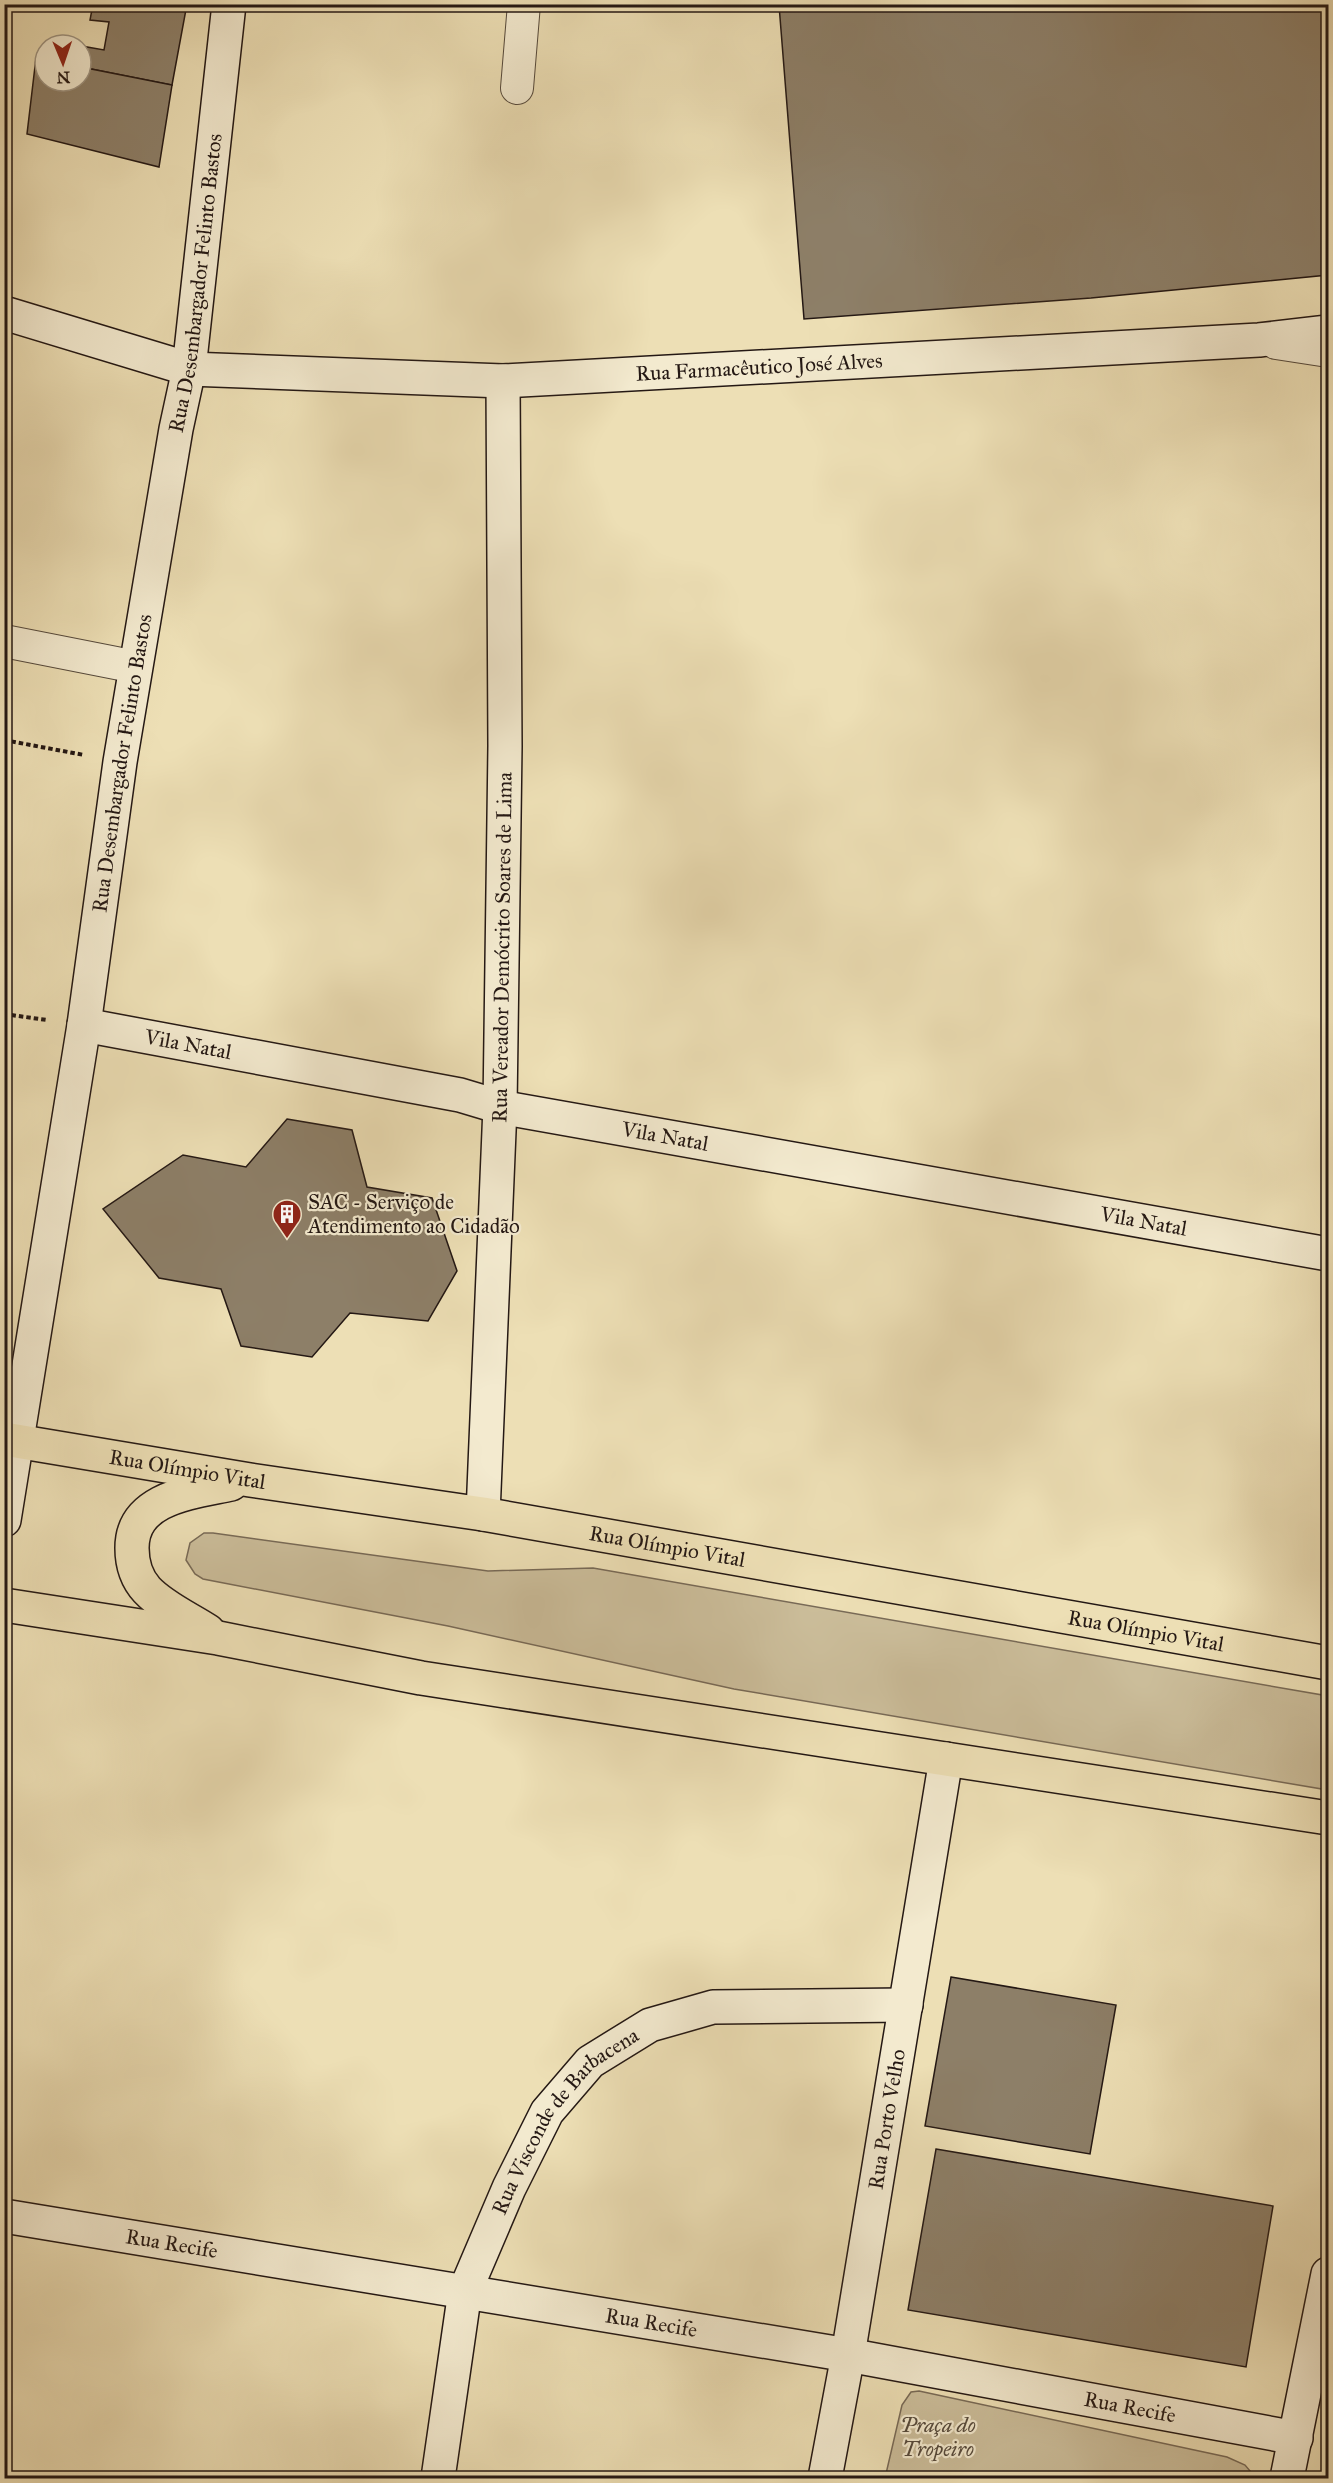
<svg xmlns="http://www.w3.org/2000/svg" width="1333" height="2483" viewBox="0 0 1333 2483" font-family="'IM FELL Great Primer',serif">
  <rect width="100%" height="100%" fill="#eddfb5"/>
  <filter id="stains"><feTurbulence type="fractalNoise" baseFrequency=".00333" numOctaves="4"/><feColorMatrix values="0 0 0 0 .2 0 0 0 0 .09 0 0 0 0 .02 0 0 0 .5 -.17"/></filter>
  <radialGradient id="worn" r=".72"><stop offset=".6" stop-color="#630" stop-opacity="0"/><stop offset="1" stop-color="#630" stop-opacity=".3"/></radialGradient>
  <g fill="#cbbd9a" stroke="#786a57" stroke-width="1.5">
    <path d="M204 1533H213L488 1571 593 1568 1328 1696V1790L734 1689 448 1626 203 1579 195 1574 186 1560 190 1543Z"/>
    <path d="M919 2391 1227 2457 1245 2465 1256 2478H885L902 2405 911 2392Z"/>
  </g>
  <g fill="#8d7f68" stroke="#241814" stroke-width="1.5">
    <path d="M93 4H187L172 85 81 67V46L104 50 109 22 90 20Z"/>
    <path d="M1328 4V275L1091 298 804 319 779 5Z"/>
    <path d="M47 42 71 45H46Z"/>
    <path d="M36 58 45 60V81H81V67L172 85 159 167 27 134Z"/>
    <path d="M287 1119 352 1130 367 1187 432 1198 457 1271 428 1321 350 1313 312 1357 241 1346 221 1289 159 1278 103 1209 183 1155 246 1167Z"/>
    <path d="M951 1977 1116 2005 1090 2154 925 2126Z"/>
    <path d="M936 2149 1273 2206 1246 2367 908 2310Z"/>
  </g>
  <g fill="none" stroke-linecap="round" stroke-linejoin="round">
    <g stroke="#564a3c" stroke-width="34">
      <g id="street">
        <path d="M517 88 524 4"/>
        <path d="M1276 343 1328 351"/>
        <path d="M4 641 136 667"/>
      </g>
    </g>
    <g stroke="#241814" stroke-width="36">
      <g id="secondary">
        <path id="s1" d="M4 313 189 369 503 381 1259 340 1328 332"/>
        <path id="s2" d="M84 1025 460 1095 500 1107 1328 1254"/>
        <path id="s3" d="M483 1514 500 1107 505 746 503 381"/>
        <path id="s4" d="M4 1520 84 1025 120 762 176 429 189 369 229 4"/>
        <path id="s5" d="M4 2216 848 2355 1296 2438"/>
        <path id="s6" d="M438 2478 465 2291 509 2188 547 2112 590 2062 650 2025 713 2007 906 2005"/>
        <path id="s7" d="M825 2478 848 2355 946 1759"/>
        <path d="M1287 2478 1328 2274"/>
      </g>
    </g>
    <g stroke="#241814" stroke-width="36">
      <g id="primary">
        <path id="s8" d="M4 1439 250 1480 483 1514 1328 1663"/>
        <path d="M4 1605 218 1638 421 1678 1328 1818"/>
        <path d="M208 1631C188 1618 163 1607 147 1590 136 1578 132 1563 132 1548 132 1497 194 1492 231 1484"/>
      </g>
    </g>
    <g stroke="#241814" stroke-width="4" stroke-dasharray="4.5 3" stroke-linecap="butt">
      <path d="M4 740 84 755"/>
      <path d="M4 1014 47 1020"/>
    </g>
    <use href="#street" stroke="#f3eacf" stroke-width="32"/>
    <use href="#secondary" stroke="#f3eacf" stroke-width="33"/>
    <use href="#primary" stroke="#eddfb5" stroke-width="33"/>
  </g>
  <defs>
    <g id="building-pin" transform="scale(1.5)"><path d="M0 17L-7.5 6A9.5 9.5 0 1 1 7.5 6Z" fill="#8f2418" stroke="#f3eacf"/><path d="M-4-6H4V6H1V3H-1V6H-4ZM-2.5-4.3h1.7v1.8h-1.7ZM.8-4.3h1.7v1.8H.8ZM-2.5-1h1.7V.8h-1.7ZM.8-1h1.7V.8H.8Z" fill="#fff"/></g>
  </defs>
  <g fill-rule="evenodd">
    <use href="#building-pin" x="287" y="1214"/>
  </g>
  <g text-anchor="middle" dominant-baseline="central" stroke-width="4.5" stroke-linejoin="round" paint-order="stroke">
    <g font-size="21" fill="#241814" stroke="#f3eacf">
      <text stroke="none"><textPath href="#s4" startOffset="1252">Rua Desembargador Felinto Bastos</textPath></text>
      <text stroke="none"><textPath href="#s1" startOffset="764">Rua Farmacêutico José Alves</textPath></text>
      <text stroke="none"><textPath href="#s4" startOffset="766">Rua Desembargador Felinto Bastos</textPath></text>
      <text stroke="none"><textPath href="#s3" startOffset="567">Rua Vereador Demócrito Soares de Lima</textPath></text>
      <text stroke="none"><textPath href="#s2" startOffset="106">Vila Natal</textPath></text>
      <text stroke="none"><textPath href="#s2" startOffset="592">Vila Natal</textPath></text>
      <text stroke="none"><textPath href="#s2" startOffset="1078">Vila Natal</textPath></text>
      <text stroke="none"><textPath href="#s8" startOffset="186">Rua Olímpio Vital</textPath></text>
      <text stroke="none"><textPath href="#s8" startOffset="672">Rua Olímpio Vital</textPath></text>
      <text stroke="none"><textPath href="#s8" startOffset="1158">Rua Olímpio Vital</textPath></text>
      <text stroke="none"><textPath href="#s7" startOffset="364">Rua Porto Velho</textPath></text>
      <text stroke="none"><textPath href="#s6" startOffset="390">Rua Visconde de Barbacena</textPath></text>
      <text stroke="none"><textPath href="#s5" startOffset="170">Rua Recife</textPath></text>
      <text stroke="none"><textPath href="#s5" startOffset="656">Rua Recife</textPath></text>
      <text stroke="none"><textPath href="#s5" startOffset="1142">Rua Recife</textPath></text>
    </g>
    <g font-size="21" fill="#241814" stroke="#f3eacf" text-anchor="start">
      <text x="308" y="1202">SAC - Serviço de<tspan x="308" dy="24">Atendimento ao Cidadão</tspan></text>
    </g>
    <g font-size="21" font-style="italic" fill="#564a3c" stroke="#f3eacf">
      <text x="938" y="2425">Praça do<tspan x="938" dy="24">Tropeiro</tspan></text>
    </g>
  </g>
  <rect width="1333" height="2483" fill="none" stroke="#eddfb5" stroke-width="24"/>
  <rect x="6" y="6" width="1321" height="2471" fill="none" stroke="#241814" stroke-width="3"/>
  <rect x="12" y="12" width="1309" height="2459" fill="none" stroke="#241814" stroke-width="1.5"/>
  <g transform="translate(63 63) rotate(178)"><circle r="28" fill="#f3eacf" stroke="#a09684" stroke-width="1.5"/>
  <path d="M0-4.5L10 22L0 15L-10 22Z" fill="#8f2418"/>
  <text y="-9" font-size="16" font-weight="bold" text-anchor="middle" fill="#241814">N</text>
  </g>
  <rect width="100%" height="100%" filter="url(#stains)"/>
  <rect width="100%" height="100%" fill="url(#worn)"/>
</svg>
